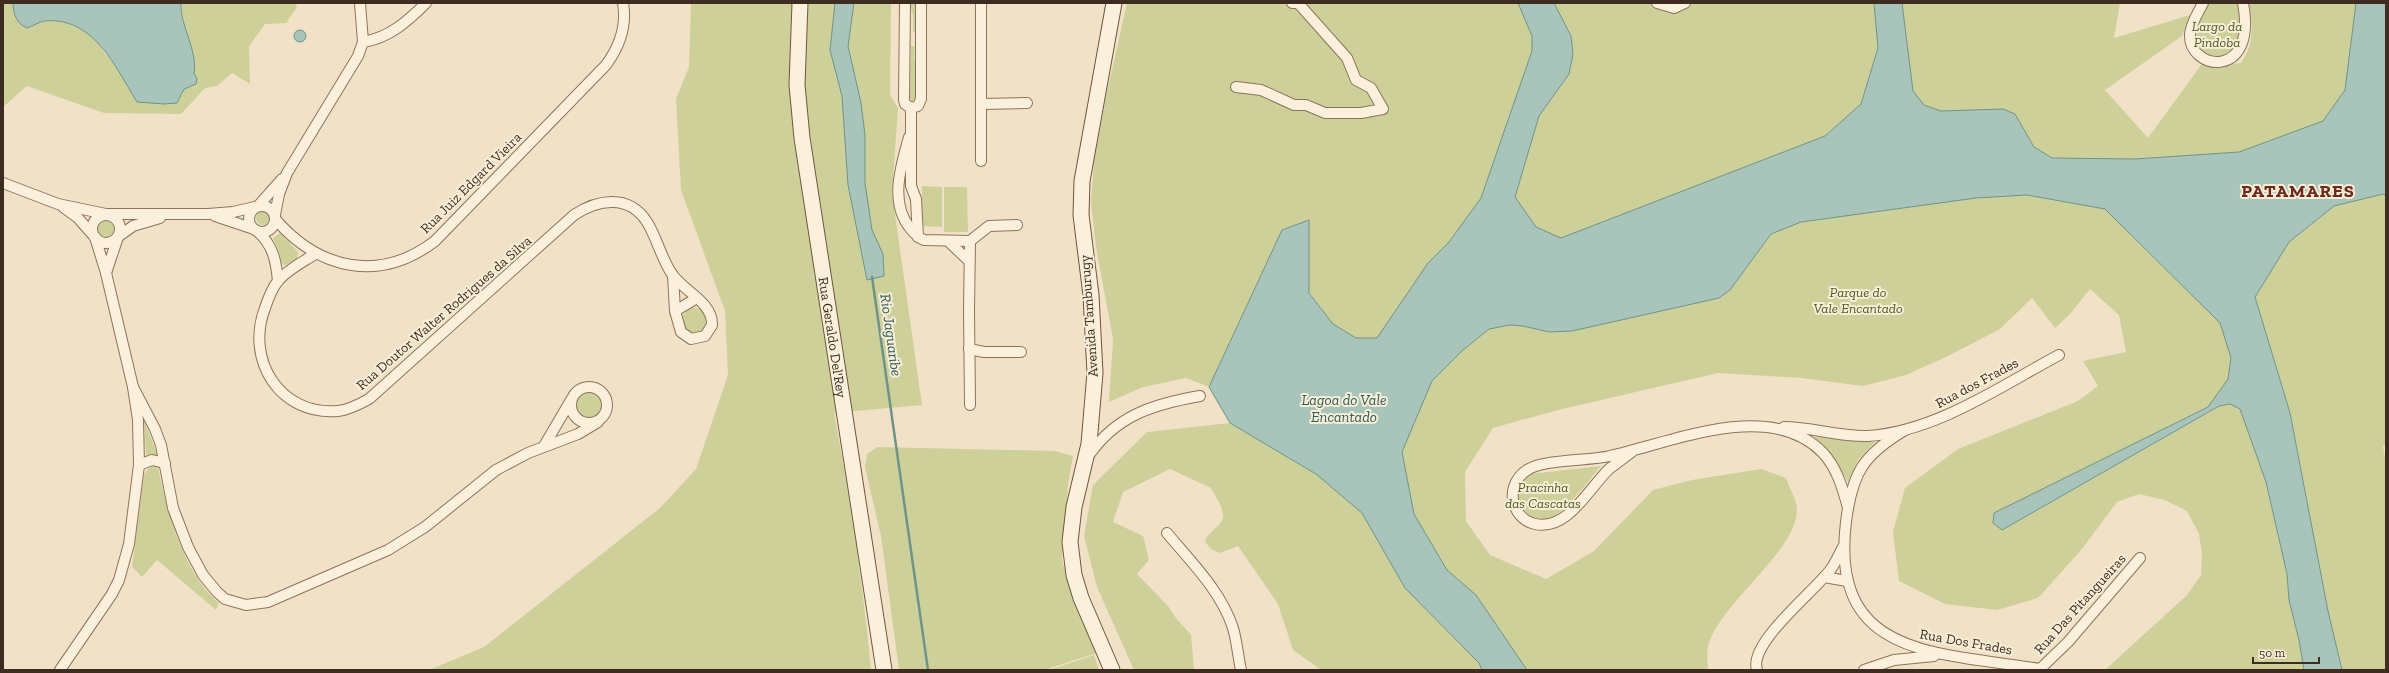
<svg xmlns="http://www.w3.org/2000/svg" width="2389" height="673" viewBox="0 0 2389 673" font-family="'Zilla Slab',serif">
  <rect width="100%" height="100%" fill="#f1e2c7"/>
  <g fill="#cdd099">
    <path d="M3 3H13L35 25C52 15 78 22 92 35 99 42 103 54 111 59 133 72 156 85 178 97L184 89 196 84 197 79 193 73 195 66 185 31 181 3H295L297 7 286 23 265 24 249 46 250 84 232 73 217 86 205 88 181 114 104 113 27 86 3 107Z"/>
    <path d="M691 3H891L890 95 898 108 892 193 922 405 834 413C850 498 863 584 871 670H429L484 647 660 508 696 469 728 375 725 311 681 190 676 99 689 67Z"/>
    <path d="M909 3H916V31L913 32V15Z"/>
    <path d="M1127 3H1518L1532 36V51L1481 198 1449 242 1428 263 1377 339H1356L1333 324 1309 292V221L1282 230 1209 387 1186 378 1143 387 1109 402 1113 339 1096 247 1091 202 1094 162 1107 92Z"/>
    <path d="M1554 3H1874L1878 48 1861 104 1825 136 1561 238 1536 227 1515 197 1539 116 1569 74 1571 36Z"/>
    <path d="M1902 3H2120L2114 38 2190 15 2182 36 2105 90 2148 138 2204 61 2219 65 2241 63C2254 45 2253 25 2249 3H2356L2345 90 2323 121 2239 152 2135 159 2052 158 2034 147 2015 114 2003 109 1941 111 1924 105 1913 91Z"/>
    <path d="M2207 3H2237L2239 6V38L2231 54 2221 58 2205 54C2189 37 2199 21 2207 3Z"/>
    <path d="M911 46H915L914 57 919 70 917 102 912 103 910 98Z"/>
    <path d="M922 186 942 187V227L922 226Z"/>
    <path d="M944 187H967L968 232H944Z"/>
    <path d="M2383 194 2386 196V445L2383 446 2386 463V670H2342L2328 611 2290 413 2255 297 2289 242 2334 206Z"/>
    <path d="M2027 195 2105 209 2220 323 2231 358 2228 379 2208 407 1994 513 2002 530 2219 406 2230 404 2240 409 2266 482 2287 574 2289 600 2299 640 2304 670H2105L2187 595 2201 575 2202 554 2199 534 2187 511 2165 500 2139 494 2117 502 2082 549 2038 598 1997 610 1945 604 1899 581 1893 532 1905 488 1958 449 2078 401 2098 386 2083 361 2126 352 2119 315 2090 289 2070 314 2055 328 2032 298 2000 329 1948 356 1906 375 1863 386 1801 378 1718 373 1558 410 1493 428 1465 472 1466 521 1490 555 1546 579 1594 551 1653 490 1692 480 1761 469 1786 478C1789 487 1797 500 1797 509 1798 550 1724 599 1709 643 1706 650 1708 662 1708 670H1527L1476 595 1447 571 1414 514 1402 452 1432 381 1462 351 1489 329 1510 325 1523 326 1549 332 1719 298 1730 290 1771 234 1782 228 1801 222 1976 198Z"/>
    <circle cx="263" cy="218" r="7"/>
    <circle cx="106" cy="229" r="9"/>
    <path d="M280 233 298 252 297 261 289 267 282 264 279 251 273 238Z"/>
    <circle cx="695" cy="321" r="13"/>
    <circle cx="589" cy="406" r="13"/>
    <path d="M144 420 158 456H146Z"/>
    <path d="M1230 423 1316 474 1362 513 1405 588 1479 663 1482 670H1321L1293 650 1278 604 1238 546 1220 553 1211 549 1205 542C1207 531 1225 525 1223 514 1222 505 1215 496 1211 488L1170 469 1123 492 1113 522 1143 536 1149 560 1137 574 1168 606 1176 618 1191 635 1194 670H1134L1097 587 1084 536 1093 485 1147 432Z"/>
    <path d="M1814 437 1875 442 1858 460 1848 482 1832 455Z"/>
    <path d="M878 447 1055 451 1073 456 1068 485 1062 560 1072 596 1097 653 1044 670H899L881 536 865 467 867 454Z"/>
    <path d="M151 466 158 467C166 509 184 575 219 603L216 610 157 560 142 577 132 567 144 474Z"/>
    <path d="M1601 466C1588 480 1565 515 1547 519 1532 523 1516 507 1518 492 1519 485 1525 479 1530 474Z"/>
    <path d="M1094 655 1099 670H1049Z"/>
  </g>
  <g fill="#a8c4bb" stroke="#6e9488">
    <path d="M13 3H181C180 26 198 51 194 73L197 79 196 84 184 89 177 103 164 104 137 102C115 66 93 16 44 21 39 22 33 26 27 28 17 24 13 14 13 3Z"/>
    <path d="M835 3H854L848 46 861 103 865 135V183L872 230 883 254 884 276 867 280 848 185 842 96 830 50Z"/>
    <path d="M1518 3H1554L1571 36 1573 54 1569 74 1539 116 1515 197 1536 227 1561 238 1825 136 1861 104 1878 48 1874 3H1902L1913 91 1924 105 1941 111 2003 109 2015 114 2034 147 2052 158 2135 159 2239 152 2323 121 2345 90 2356 3H2386V196L2383 194 2334 206 2289 242 2255 297 2290 413 2328 611 2342 670H2304L2299 640 2289 600 2287 574 2266 482 2240 409 2230 404 2219 406 2002 530 1993 523 1994 513 2208 407 2228 379 2231 358 2220 323 2105 209 2027 195 1976 198 1801 222 1771 234 1730 290 1719 298 1572 331 1549 332 1523 326 1510 325 1489 329 1462 351 1432 381 1402 452 1414 514 1447 570 1476 595 1527 670H1482L1479 663 1405 588 1362 513 1316 474 1230 423 1209 387 1282 230 1309 220V293L1333 324 1356 338H1377L1428 263 1449 242 1481 198 1532 51V36Z"/>
    <circle cx="300" cy="36" r="6"/>
  </g>
  <g fill="none" stroke-linecap="round" stroke-linejoin="round">
    <path stroke="#6e9488" stroke-width="2.5" d="M872 277 928 670"/>
    <g stroke="#8e735b" stroke-width="12">
      <g id="minor">
        <path d="M905 3 904 100 905 104 911 108 918 106 921 99V3"/>
        <path d="M1657 3 1674 8 1685 3"/>
        <path d="M2203 3C2198 13 2191 23 2190 34 2188 71 2258 81 2243 3"/>
        <path d="M363 42C389 38 408 21 426 3"/>
        <path d="M1236 87 1261 90 1294 105H1306L1325 113H1361L1383 109 1371 88 1356 80 1347 58 1298 3H1292"/>
        <path d="M981 104 1027 103"/>
        <path d="M911 108V186L916 199 918 237"/>
        <path d="M909 137C901 166 889 202 910 228 914 233 918 238 924 240L970 241 989 226 1017 225"/>
        <path d="M981 161V3"/>
        <path d="M3 183 58 204 106 214"/>
        <path d="M258 206 282 179"/>
        <circle cx="262" cy="219" r="13"/>
        <path d="M63 207 78 218 93 235"/>
        <path d="M108 214H208L233 212 255 207"/>
        <circle cx="106" cy="229" r="14"/>
        <path d="M275 215 279 194 287 173 358 56 363 42 360 3"/>
        <path d="M215 216 254 229"/>
        <path d="M276 220C320 270 380 283 435 241L606 65C620 46 627 26 623 3"/>
        <path d="M257 231C273 245 276 260 278 281"/>
        <path d="M119 236 133 226 160 218"/>
        <path d="M948 241 969 261"/>
        <path d="M315 254C303 262 287 270 278 281 272 288 268 299 265 308 245 360 280 416 338 411 349 410 360 404 369 399L574 215C598 199 629 194 647 222 657 238 661 258 672 274 683 291 713 302 712 325L705 336 691 339 681 332 675 311 673 275"/>
        <path d="M106 273 118 237"/>
        <path d="M675 311 697 298"/>
        <path d="M969 349 984 352H1021"/>
        <circle cx="589" cy="405" r="18"/>
        <path d="M133 387 155 429 161 445 173 508 188 547 203 575 217 592 225 599 246 605 268 602 388 550 425 527 496 470 528 453 578 434 598 422"/>
        <path d="M970 405 969 311 970 241"/>
        <path d="M1784 427C1812 427 1839 437 1868 436 1935 432 2001 386 2059 355"/>
        <path d="M1905 430C1863 455 1852 473 1846 522 1829 660 1941 652 2040 669"/>
        <path d="M544 446 571 400"/>
        <path d="M1633 451C1625 457 1617 463 1609 469 1589 488 1568 531 1535 524 1526 522 1519 516 1515 507 1509 493 1515 478 1527 470 1543 459 1589 461 1610 456 1671 443 1770 398 1823 453 1837 468 1843 489 1848 508"/>
        <path d="M1089 455C1117 415 1154 404 1200 396"/>
        <path d="M139 465 152 460 165 463"/>
        <path d="M1167 533C1191 562 1221 591 1233 628 1237 642 1238 656 1241 670"/>
        <path d="M1824 577 1847 581"/>
        <path d="M2040 669 2068 642 2140 558"/>
        <path d="M60 670 112 594 119 580 129 544 139 465 138 420 133 387 106 273 95 237"/>
        <path d="M1757 670C1748 643 1815 591 1831 569 1836 562 1839 554 1843 547"/>
        <path d="M1864 670 1894 660 1934 656"/>
      </g>
    </g>
    <g stroke="#70543e" stroke-width="17">
      <g id="secondary">
        <path id="s1" d="M800 3 797 85 802 138 884 670"/>
        <path d="M1112 670 1081 598 1074 575 1070 542 1074 507 1089 444 1095 373 1091 295 1081 215 1082 181 1114 3"/>
      </g>
    </g>
    <use href="#minor" stroke="#fbf0db" stroke-width="10"/>
    <use href="#secondary" stroke="#fbf0db" stroke-width="15"/>
  </g>
  <g text-anchor="middle" dominant-baseline="central" stroke-width="4" stroke-linejoin="round" paint-order="stroke">
    <g font-size="14" font-style="italic" fill="#505b25" stroke="#f8edd7">
      <text x="2217" y="26">Largo da<tspan x="2217" dy="16">Pindoba</tspan></text>
      <text x="1858" y="292">Parque do<tspan x="1858" dy="16">Vale Encantado</tspan></text>
      <text x="1543" y="487">Pracinha<tspan x="1543" dy="16">das Cascatas</tspan></text>
    </g>
    <g font-size="14" fill="#3d2c1f" stroke="#f8edd7">
      <text transform="translate(471 183) rotate(-45)">Rua Juiz Edgard Vieira</text>
      <text transform="translate(444 313) rotate(-41)">Rua Doutor Walter Rodrigues da Silva</text>
      <text transform="translate(1089 316) rotate(-94)">Avenida Tamburugy</text>
      <text stroke="none"><textPath href="#s1" startOffset="337">Rua Geraldo Del'Rey</textPath></text>
      <text transform="translate(1977 383) rotate(-28)">Rua dos Frades</text>
      <text transform="translate(2080 604) rotate(-48)">Rua Das Pitangueiras</text>
      <text transform="translate(1966 642) rotate(10)">Rua Dos Frades</text>
    </g>
    <g font-size="15" font-style="italic" fill="#2e5e58" stroke="#f8edd7">
      <text transform="translate(891 335) rotate(82)">Rio Jaguaribe</text>
      <text x="1344" y="400">Lagoa do Vale<tspan x="1344" dy="17">Encantado</tspan></text>
    </g>
    <g font-size="18" font-weight="bold" letter-spacing="1" fill="#6d291c" stroke="#f8edd7">
      <text x="2298" y="191">PATAMARES</text>
    </g>
  </g>
  <rect width="2389" height="673" fill="none" stroke="#3d2c1f" stroke-width="8"/>
  <path d="M2253 657v6h66v-6" fill="none" stroke="#3d2c1f" stroke-width="2"/>
  <text x="2259" y="657" font-size="12" fill="#3d2c1f" stroke="#f8edd7" stroke-width="3" paint-order="stroke">50 m</text>
</svg>
